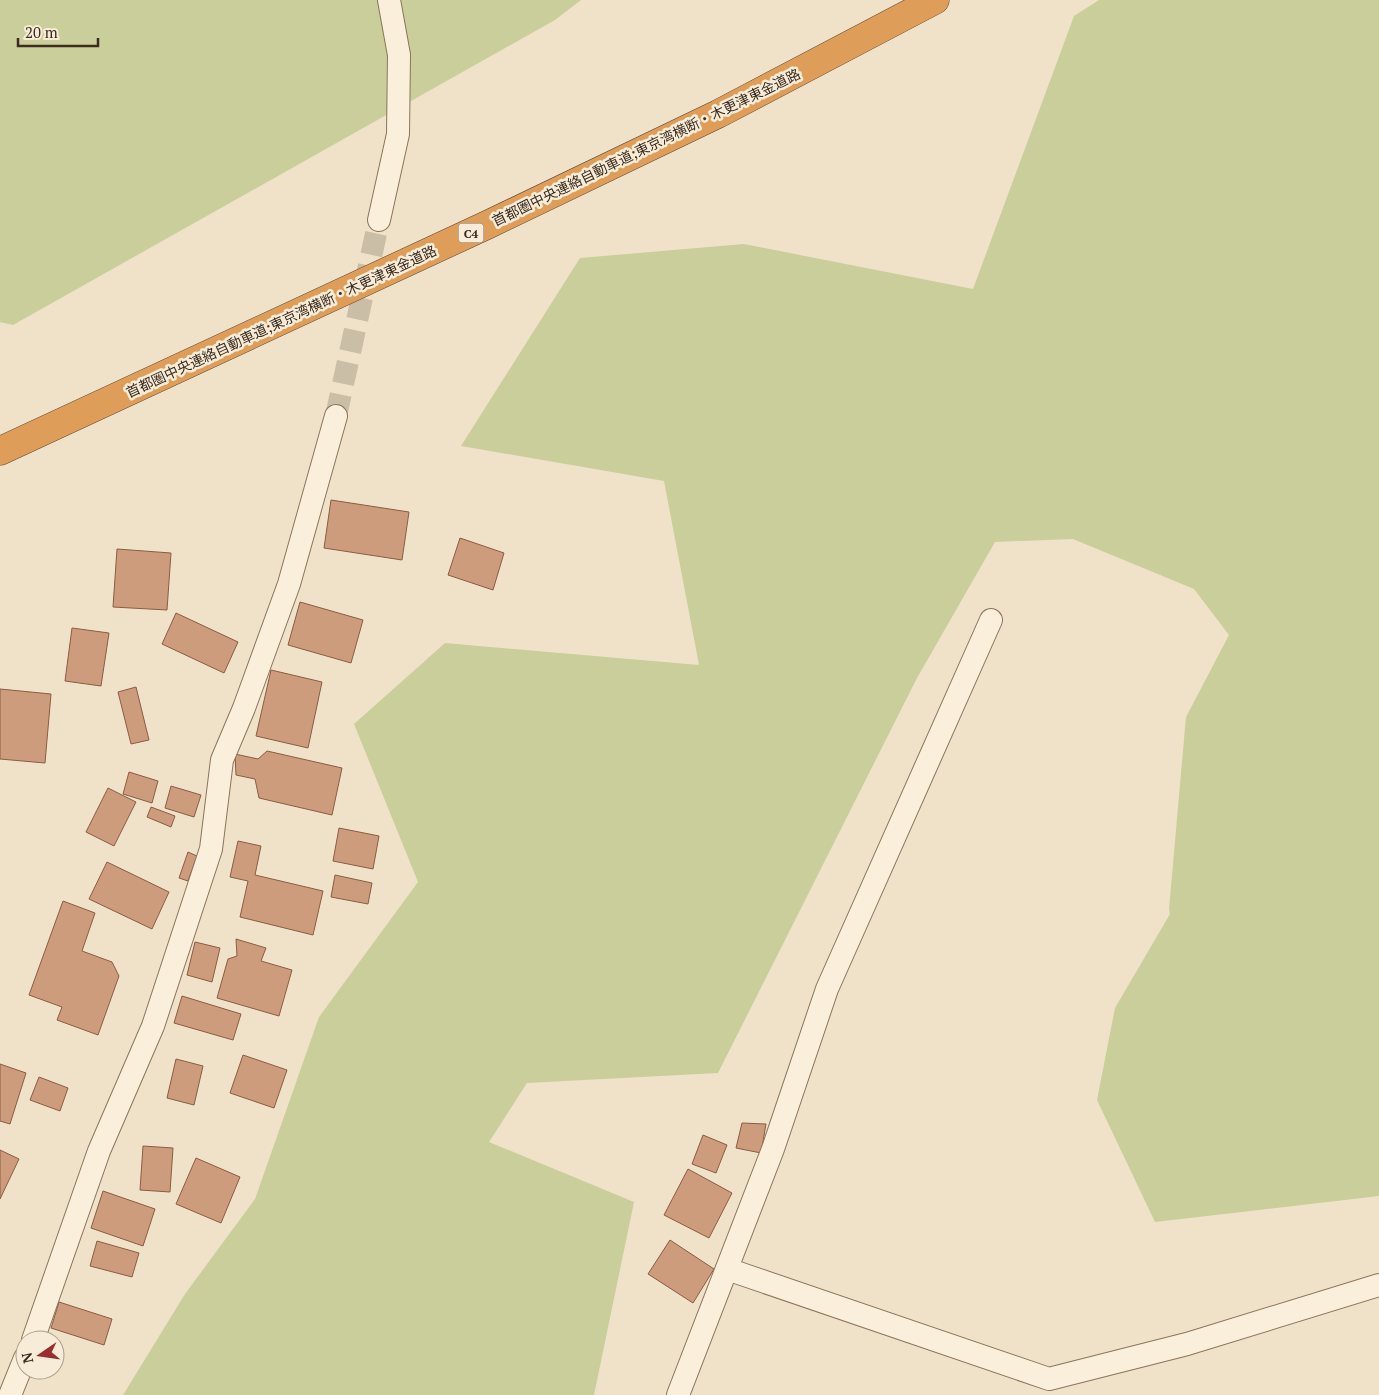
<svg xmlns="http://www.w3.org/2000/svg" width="1379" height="1395" viewBox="0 0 1379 1395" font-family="'PT Serif','Noto Sans JP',serif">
  <rect width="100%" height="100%" fill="#efe2c8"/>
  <g fill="#cace9b">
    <path d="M0 0H581L555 20 13 325 0 322Z"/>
    <path d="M1099 0H1379V1196L1155 1222 1097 1100 1115 1008 1170 914 1169 909 1186 717 1229 635 1194 589 1073 539 995 542 917 678 718 1073 527 1083 489 1142 634 1202 594 1395H123L185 1294 255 1199 319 1017 418 882 354 724 445 643 699 665 664 481 461 446 580 258 744 244 973 289 1074 16Z"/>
  </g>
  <g fill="#cd9c7d" stroke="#8b5c42">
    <path d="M331 500 409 512 402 560 324 548Z"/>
    <path d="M460 538 504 553 493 590 448 575Z"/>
    <path d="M117 549 171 553 167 610 113 607Z"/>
    <path d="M300 602 363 620 351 663 288 645Z"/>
    <path d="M176 613 238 642 224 673 162 644Z"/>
    <path d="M72 628 109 633 101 686 65 681Z"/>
    <path d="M271 670 322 682 308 748 256 736Z"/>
    <path d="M136 687 149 740 131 744 118 692Z"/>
    <path d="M0 689 51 694 45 763 0 759Z"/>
    <path d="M267 751 342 768 332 815 259 798 255 779 236 775 235 754 258 759Z"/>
    <path d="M129 772 158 781 152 803 123 794Z"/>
    <path d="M171 786 201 795 194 817 165 808Z"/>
    <path d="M108 788 136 802 114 846 86 832Z"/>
    <path d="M151 807 175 816 171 827 147 817Z"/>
    <path d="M339 828 379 836 373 869 333 861Z"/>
    <path d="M238 841 261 846 255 875 323 891 313 935 240 917 248 881 230 877Z"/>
    <path d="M188 852 197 856 188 881 179 878Z"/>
    <path d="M107 862 169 892 152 929 89 899Z"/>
    <path d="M335 875 372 883 368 904 331 897Z"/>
    <path d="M63 901 95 913 82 951 112 962 119 976 98 1035 57 1020 62 1007 29 995Z"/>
    <path d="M236 939 266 948 261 961 292 970 279 1016 217 998 228 959 237 956Z"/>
    <path d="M195 942 220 948 212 982 187 975Z"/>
    <path d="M182 996 241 1014 233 1040 174 1023Z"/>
    <path d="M243 1055 287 1070 274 1108 230 1093Z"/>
    <path d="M176 1059 203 1066 194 1105 167 1098Z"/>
    <path d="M0 1064 26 1073 10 1124 0 1121Z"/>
    <path d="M39 1077 68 1088 60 1111 30 1100Z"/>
    <path d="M742 1123 766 1124 761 1153 736 1148Z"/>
    <path d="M703 1135 727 1145 716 1173 692 1164Z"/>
    <path d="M143 1146 173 1148 170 1192 140 1190Z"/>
    <path d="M0 1150 19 1159 0 1199Z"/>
    <path d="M196 1158 240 1177 221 1223 176 1204Z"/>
    <path d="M688 1169 732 1193 709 1238 664 1215Z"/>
    <path d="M103 1191 155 1209 143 1246 91 1228Z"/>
    <path d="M670 1240 714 1269 693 1303 648 1274Z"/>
    <path d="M97 1241 139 1253 132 1277 90 1266Z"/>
    <path d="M59 1302 112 1319 104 1345 51 1328Z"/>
  </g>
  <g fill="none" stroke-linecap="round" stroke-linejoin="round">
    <path stroke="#cbbea6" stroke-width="22" stroke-dasharray="22 11" stroke-linecap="butt" d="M336 416 379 220"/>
    <g stroke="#8c745c" stroke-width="24">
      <g id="street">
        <path d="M379 220 398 134 399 55 389 0"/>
        <path d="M727 1269 1049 1379 1187 1344 1379 1285"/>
        <path d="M33 1340 99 1151 153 1026 211 849 222 760 244 708 289 584 336 416"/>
        <path d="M10 1395 25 1358"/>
        <path d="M678 1395 773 1149 827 989 991 620"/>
      </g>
    </g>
    <g stroke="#5a4230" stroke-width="29">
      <path id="highway" d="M0 451 487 225 718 114 935 0"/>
    </g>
    <use href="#street" stroke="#f9efdb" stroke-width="22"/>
    <use href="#highway" stroke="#de9e59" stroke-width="28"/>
  </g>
  <g text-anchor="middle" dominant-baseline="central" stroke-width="5" stroke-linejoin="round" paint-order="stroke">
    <rect fill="#f6ecd7" stroke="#746657" stroke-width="1" x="458.5" y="223.5" width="25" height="19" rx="4"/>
    <g font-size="12" font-weight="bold" fill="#3c2c20">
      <text x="471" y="233">C4</text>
    </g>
    <g font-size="14" fill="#3c2c20" stroke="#f6ecd7">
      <text transform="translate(646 147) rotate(-26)">首都圏中央連絡自動車道;東京湾横断・木更津東金道路</text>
      <text transform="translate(281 321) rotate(-25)">首都圏中央連絡自動車道;東京湾横断・木更津東金道路</text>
    </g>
  </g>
  <g transform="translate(40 1355) rotate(257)"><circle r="24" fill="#f6ecd7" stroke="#ac9f8e"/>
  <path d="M0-4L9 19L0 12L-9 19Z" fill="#9b2c30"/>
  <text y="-8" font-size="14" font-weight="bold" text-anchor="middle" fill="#3c2c20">N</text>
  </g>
  <path d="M18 38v8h80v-8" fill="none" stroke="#3c2c20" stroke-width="2.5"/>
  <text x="25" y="38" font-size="15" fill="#3c2c20" stroke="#f6ecd7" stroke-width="4" paint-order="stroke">20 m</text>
</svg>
